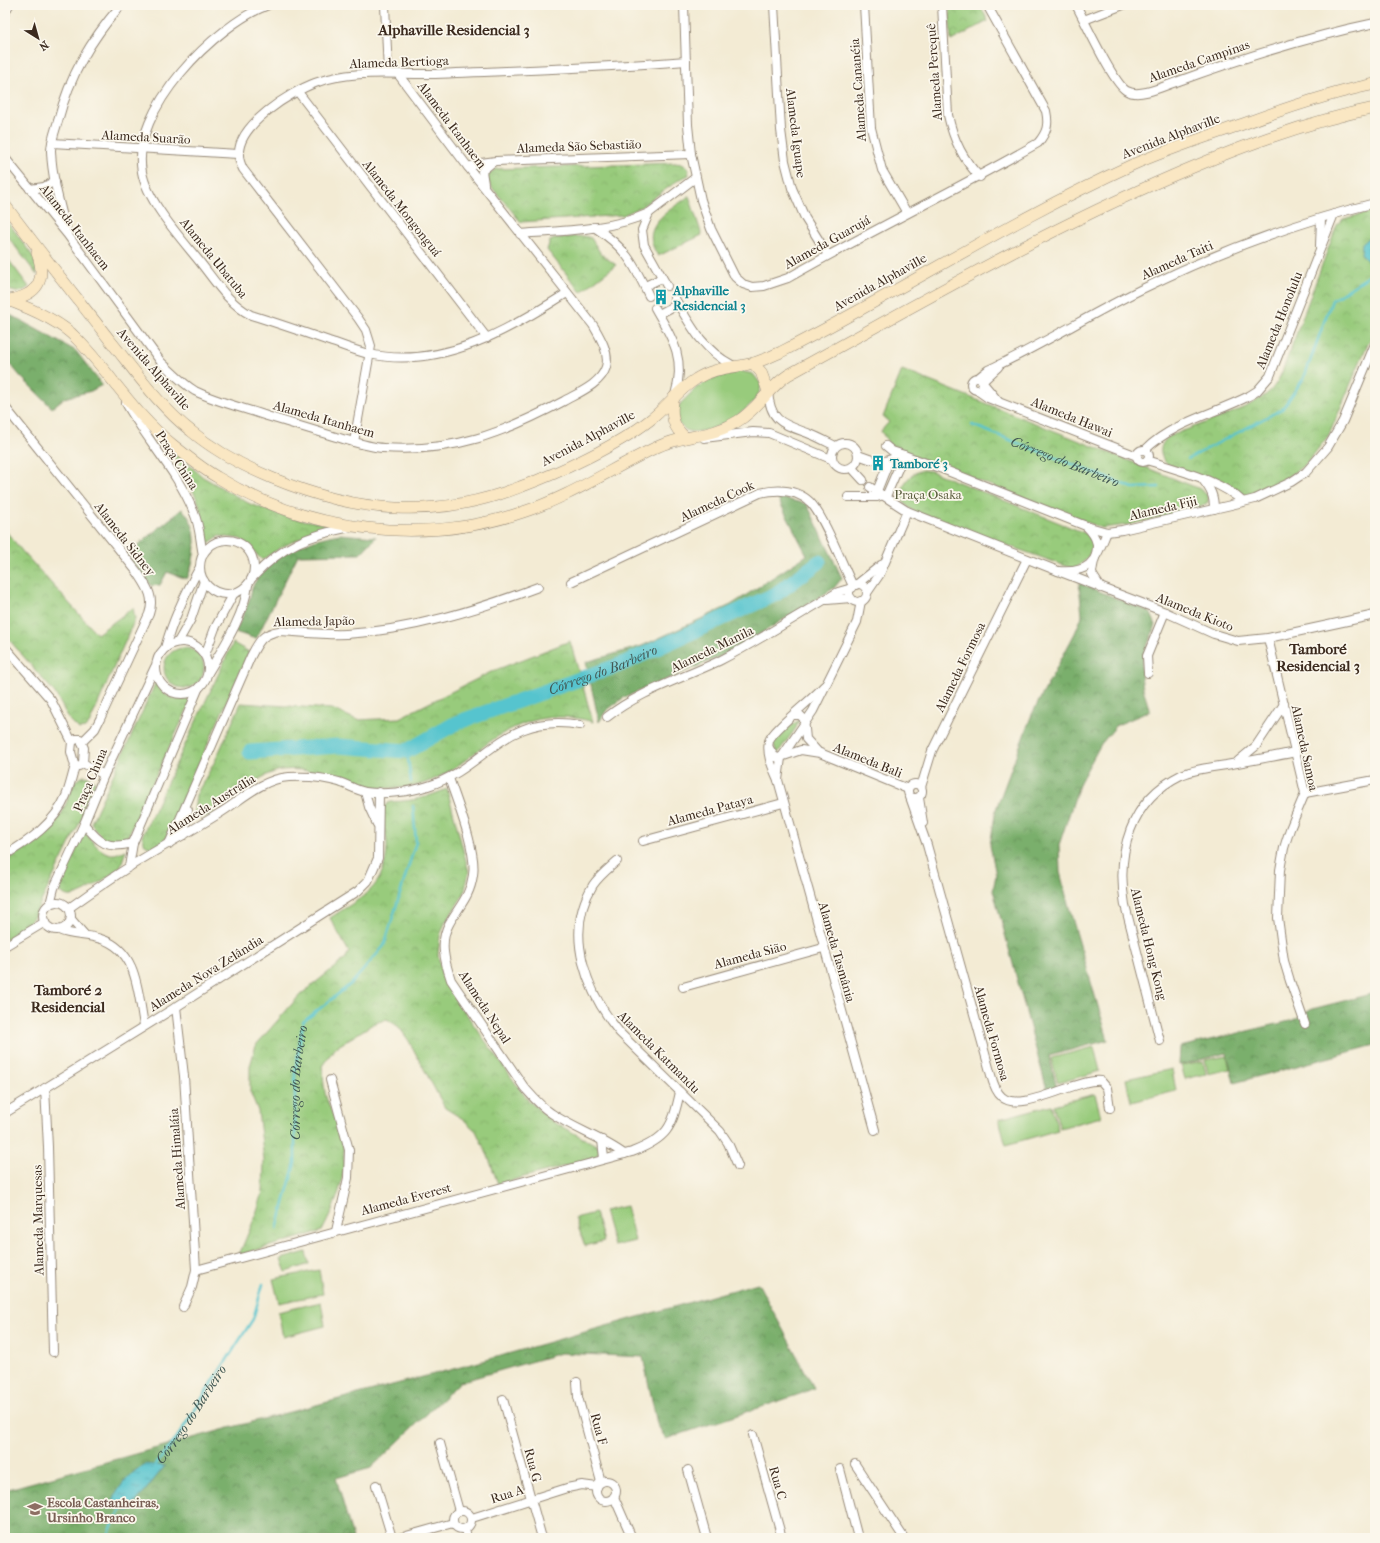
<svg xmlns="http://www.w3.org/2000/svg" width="1380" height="1543" viewBox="0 0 1380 1543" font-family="'IM FELL French Canon',serif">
  <defs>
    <pattern id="forest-crowns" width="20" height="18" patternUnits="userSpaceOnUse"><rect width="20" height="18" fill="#7aaf6c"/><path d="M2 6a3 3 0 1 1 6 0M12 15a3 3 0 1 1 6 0" fill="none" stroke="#658f58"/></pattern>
    <pattern id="park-crowns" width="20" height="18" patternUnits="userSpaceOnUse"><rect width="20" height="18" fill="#98cb7c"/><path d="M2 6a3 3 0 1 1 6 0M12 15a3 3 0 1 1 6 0" fill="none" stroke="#84ae6b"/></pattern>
    <pattern id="water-ripples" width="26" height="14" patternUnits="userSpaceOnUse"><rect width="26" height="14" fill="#57c4ce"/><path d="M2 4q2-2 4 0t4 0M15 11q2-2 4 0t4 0" fill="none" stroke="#499fa7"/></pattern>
  </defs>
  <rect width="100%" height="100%" fill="#fbf7ec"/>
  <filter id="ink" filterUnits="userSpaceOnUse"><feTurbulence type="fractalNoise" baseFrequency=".025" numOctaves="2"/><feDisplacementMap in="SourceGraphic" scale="8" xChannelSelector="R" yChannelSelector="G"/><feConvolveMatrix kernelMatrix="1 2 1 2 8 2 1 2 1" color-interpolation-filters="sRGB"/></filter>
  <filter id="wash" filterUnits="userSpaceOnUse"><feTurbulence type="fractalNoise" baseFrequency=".012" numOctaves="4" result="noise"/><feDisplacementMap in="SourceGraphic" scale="16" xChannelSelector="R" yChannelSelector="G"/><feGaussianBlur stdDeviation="0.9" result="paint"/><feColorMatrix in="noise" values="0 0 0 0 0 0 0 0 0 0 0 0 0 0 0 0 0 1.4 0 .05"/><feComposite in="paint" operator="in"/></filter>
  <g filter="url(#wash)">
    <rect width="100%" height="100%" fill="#f3ebd4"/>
    <g fill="#98cb7c" stroke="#6a7a4d">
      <path d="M740 371 753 374 761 384C762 407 709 437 688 431 684 429 681 426 678 423L676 410 681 403 696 388 714 378Z"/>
      <path d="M799 720 796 728 777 754 773 742 778 735Z"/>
      <path d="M1094 1047 1100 1071 1058 1083 1051 1058Z"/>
      <path d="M1227 1056 1230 1069 1208 1074 1205 1060Z"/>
      <path d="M1203 1061 1206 1074 1185 1079 1181 1065Z"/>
      <path d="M1172 1069 1176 1091 1131 1102 1126 1079Z"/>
      <path d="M1095 1094 1101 1117 1060 1128 1053 1105Z"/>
      <path d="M1051 1105 1058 1130 1006 1145 999 1119Z"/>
      <path d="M626 1206 635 1241 614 1246 604 1211Z"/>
      <path d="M306 1252 309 1264 286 1272 281 1259Z"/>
      <path d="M319 1270 323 1294 279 1303 273 1279Z"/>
      <path d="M321 1302 325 1326 283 1337 278 1312Z"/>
    </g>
    <g fill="url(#forest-crowns)" stroke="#5a6c45">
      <path d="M5 312 76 351 102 385 91 391 64 398 52 408 21 377 5 358Z"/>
      <path d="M777 497 807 504 842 578 834 588 733 651 623 698 606 711 599 722 586 662 642 646 731 605 807 555Z"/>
      <path d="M182 509C201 527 196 557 187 579L167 572 160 585 151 586 127 554Z"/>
      <path d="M339 534 376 537 360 554 298 555 256 639 235 632C240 622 245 612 249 601 251 596 251 589 254 584 269 555 309 539 339 534Z"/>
      <path d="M1079 583 1150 612 1156 625C1139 664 1136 670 1150 711L1117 725 1101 744 1080 782 1059 845 1060 872 1070 911 1108 1040 1049 1056 1057 1088 1047 1090 993 890 996 875 990 845 996 809 1032 714 1075 633 1082 616Z"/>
      <path d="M1375 993V1045L1234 1083 1227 1053 1179 1065 1180 1047 1294 1020 1312 1009Z"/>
      <path d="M758 1283 814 1388 803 1393 666 1439 657 1424 643 1357 561 1353 460 1382 371 1468 336 1478 353 1538H5V1490L229 1428 472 1364Z"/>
    </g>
    <g fill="url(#park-crowns)" stroke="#6a7a4d">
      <path d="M949 5H980L988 21 951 41Z"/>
      <path d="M675 163 683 164 688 168 689 175 680 179 641 207 623 215 521 222 489 184 487 179 490 173 496 169Z"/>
      <path d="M689 196 702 235 658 256C638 225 667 213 689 196Z"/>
      <path d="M1375 211V334L1368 343 1329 435 1306 464 1273 487 1247 495 1167 464C1158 455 1159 445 1168 437 1195 425 1251 410 1270 391 1277 384 1281 375 1284 367L1337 225 1343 219Z"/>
      <path d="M5 220 14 230 36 261 37 275 5 233Z"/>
      <path d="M584 236 591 238 601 254 616 265 581 292 547 250 550 241 557 238Z"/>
      <path d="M5 255 29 287C20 294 15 293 5 288Z"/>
      <path d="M902 370 1200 489 1208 496V502L1199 508 1127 525 1102 528 895 449 889 444 881 431 889 422 883 417Z"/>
      <path d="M164 443 203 477 250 504 290 518 341 526C307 535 290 540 262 560L241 539 219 536 207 544 199 504 185 473Z"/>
      <path d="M923 470 931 471 1087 534C1101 546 1085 563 1074 569L916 513C913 511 909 508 906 505 896 490 908 473 923 470Z"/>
      <path d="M5 530 22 551 97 634 133 608 135 619 89 724 85 728 79 729 69 719 55 693 5 635Z"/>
      <path d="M570 641 593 722C555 710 520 720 488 743 467 759 447 776 422 784 400 791 371 788 350 782 328 776 305 767 282 770 260 773 226 803 208 816L200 818 194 811 196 795 215 761 241 703 332 709 357 720 399 718 493 671Z"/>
      <path d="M233 643 249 652 164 842 151 848 145 845 142 836Z"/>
      <circle cx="184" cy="668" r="20"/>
      <path d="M156 682C162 698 177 701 192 699L127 838C112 849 98 836 91 823Z"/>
      <path d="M84 776 90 777 95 782 94 789 87 808 34 916 27 925 5 940V861L35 842 53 827 63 811 75 781Z"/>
      <path d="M447 789 469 872 464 894 445 923 440 936 438 955 442 975 471 1021 519 1088 529 1101 553 1122 598 1146 600 1150 597 1155 591 1159 498 1184 488 1156 476 1131 463 1119 445 1108 409 1041 399 1027 387 1019 373 1024 335 1048 322 1066C324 1077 323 1092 328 1102 332 1115 339 1126 342 1139 349 1171 337 1203 322 1231L239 1255 255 1217 263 1192 264 1160 258 1111 250 1091V1066L256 1045 300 995 345 959 349 952 330 918C344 908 363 899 374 886 383 876 388 855 387 843 387 831 376 815 386 805 390 800 397 802 403 801 418 800 432 795 447 789Z"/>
      <path d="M85 831C90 840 102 855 114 854 117 854 122 851 126 850L120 868C108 876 86 894 72 896 66 897 62 894 59 889Z"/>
      <path d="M595 1213 604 1241 585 1246 575 1218Z"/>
    </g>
    <g fill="url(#water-ripples)" stroke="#497776">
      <path d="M1375 232V270L1361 254 1362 243Z"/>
      <path d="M144 1464 165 1466 128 1512 113 1502C114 1494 125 1479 132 1474 137 1470 140 1469 144 1464Z"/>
    </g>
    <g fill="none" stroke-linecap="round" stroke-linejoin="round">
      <g stroke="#57c4ce" stroke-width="2.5">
        <path id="s1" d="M972 425 1133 488 1159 487"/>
        <path d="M1188 459 1282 409 1304 378 1332 300 1375 272"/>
        <path d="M407 751 411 782"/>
        <path id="s2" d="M277 1229 295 1163V1073L303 1022 352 983 384 946 416 842 413 806"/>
        <path id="s3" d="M155 1466 178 1436 253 1319 263 1284"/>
        <path d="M107 1538 115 1519 124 1507"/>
      </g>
      <path stroke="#57c4ce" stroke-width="15" id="s4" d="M250 752 338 746 407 751 456 723 622 664 776 594 819 562"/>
    </g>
  </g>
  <g filter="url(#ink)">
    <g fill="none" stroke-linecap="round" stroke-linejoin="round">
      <path stroke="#cec4b0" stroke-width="8" stroke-dasharray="8 4" stroke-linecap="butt" d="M872 460 885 461"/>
      <g stroke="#978a79" stroke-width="10">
        <g id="street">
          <path d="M268 5C215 25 130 111 142 172 147 200 177 234 195 256 212 276 227 303 251 315 277 323 303 332 329 341 342 345 356 351 369 354 441 370 509 330 567 293"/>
          <path d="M385 5 388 73"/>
          <path d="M684 5 688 125 691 154 701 200 711 229 735 277 743 284 752 287 764 286 788 278C870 231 956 190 1038 143 1047 132 1049 125 1046 111L987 5"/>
          <path d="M774 5 781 130 785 161 792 188 805 218 828 255"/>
          <path d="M864 5 871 128 882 170 907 213"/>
          <path d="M942 5 948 115C953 139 962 159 980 177"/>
          <path d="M1076 5C1085 21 1113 84 1127 91 1140 98 1164 86 1176 82 1242 58 1307 37 1375 23"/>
          <path d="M5 12 9 5"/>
          <path d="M1084 20 1123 5"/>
          <path d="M298 92 487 338"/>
          <path d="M52 143 238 154"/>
          <path d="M5 158 67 234 161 362C172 372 182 383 195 391 217 402 244 408 267 416 290 423 313 430 336 437 351 441 368 447 383 448 453 453 504 433 564 401 578 393 601 384 606 367 610 353 600 337 593 325L468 167 398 74"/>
          <path d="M468 167 481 163 496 161 691 154"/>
          <path d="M484 184 482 171 493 162"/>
          <path d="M30 189 44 187 55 181"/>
          <path d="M649 213 642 230 644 245 667 286"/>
          <path d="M594 227C625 247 633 262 649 296"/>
          <path d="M67 232C60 205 52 178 51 151 51 141 55 131 58 121 70 75 90 41 121 5"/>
          <path d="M520 234C561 231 612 230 649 213L695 178"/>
          <path d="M1320 246 1321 219"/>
          <path d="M645 286 662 278"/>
          <path d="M674 297C691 326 702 349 732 365"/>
          <path d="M655 308C673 339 686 359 675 395"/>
          <path d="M659 314 678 304"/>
          <circle cx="977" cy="384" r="6"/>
          <path d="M978 378 988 370C1040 346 1089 315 1140 290 1215 253 1294 223 1375 203"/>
          <path d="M983 381 998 367"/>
          <path d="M983 383 998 401"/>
          <path d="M768 391C770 423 784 424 810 434 818 437 827 442 835 446"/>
          <path d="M978 391 988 398 1137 456"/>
          <path d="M126 403C147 441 178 472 194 513 200 526 200 541 203 555"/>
          <path d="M5 407 138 573C147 587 155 597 149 614L100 719 95 729 82 742"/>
          <path d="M704 438 753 432 769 433 831 459"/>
          <path d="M354 442 371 346 366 330 358 318 243 169C241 165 239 160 239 155 237 125 291 92 315 83 353 69 395 75 435 74 519 70 603 68 686 61"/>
          <circle cx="845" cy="456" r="13"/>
          <circle cx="1143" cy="456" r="6"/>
          <path d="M1145 450C1173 422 1214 414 1249 396L1257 391 1270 376 1334 214"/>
          <path d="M858 455 872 460"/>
          <path d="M1147 460C1176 470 1221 480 1243 502"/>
          <path d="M885 461 904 455 945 470 1086 526 1107 532 1122 530 1231 505 1255 499 1291 482 1306 472 1328 447 1343 421 1375 344"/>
          <path d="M852 468 863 480"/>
          <path d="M1203 480C1211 490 1214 496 1214 509"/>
          <path d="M870 487 907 511 1058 571C1092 574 1095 560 1107 532"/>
          <path d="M877 491 889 461"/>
          <path d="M848 497H877L887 494 904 455 892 451 886 446"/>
          <path d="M1086 526C1106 546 1093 553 1092 574L1101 588"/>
          <circle cx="227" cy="567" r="27"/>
          <path d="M1058 571 1165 612 1214 634 1238 641 1268 638 1375 615"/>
          <path d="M253 577C283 545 309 535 352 527"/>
          <path d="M571 582 760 493C777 489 796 489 810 502 824 516 843 566 853 586"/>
          <circle cx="858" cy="593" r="9"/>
          <path d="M856 585 881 565"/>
          <path d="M867 593 880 574 907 511"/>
          <path d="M827 600 851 598"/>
          <path d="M1268 638 1305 793 1290 829 1284 848 1280 870 1278 918 1284 961 1290 981 1305 1024"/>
          <path d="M178 642 191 619 204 581"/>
          <circle cx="182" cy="668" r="26"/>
          <path d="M5 647 51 700 72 742"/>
          <path d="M165 648C172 622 187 590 200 567"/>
          <path d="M205 655 215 628 234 593"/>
          <path d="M208 673C224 646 244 616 248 585"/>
          <path d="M1148 673 1147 656 1165 612"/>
          <path d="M824 686C813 699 772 730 769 741 766 755 773 768 778 780L875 1130"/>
          <path d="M794 715H800L804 719 806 739 817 751"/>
          <path d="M607 717C640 691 681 679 719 661 760 640 798 615 838 592L852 588"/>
          <path d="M76 739H80L84 748 83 763 79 766H75L71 752 72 742Z"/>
          <path d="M769 748 774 756 778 758 801 750 820 753 908 789"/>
          <path d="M1238 761 1256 746 1284 704"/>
          <path d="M83 763 104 775"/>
          <path d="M449 778C457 802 477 851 473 875 470 897 459 906 449 924 439 942 445 962 451 980L524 1087C532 1096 540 1106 551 1113 574 1129 601 1137 624 1154"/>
          <path d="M778 780 781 758 813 711 857 622 861 601"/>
          <circle cx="915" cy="791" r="7"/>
          <path d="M921 787 932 751 1027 559"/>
          <path d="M365 792 369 807 377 824"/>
          <path d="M1305 793 1375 780"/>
          <path d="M910 797 927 845 991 1075C993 1083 996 1092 1002 1097 1021 1114 1077 1078 1101 1081L1107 1088 1110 1108"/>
          <path d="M919 798 923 823"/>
          <path d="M84 824C100 843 107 850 133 843"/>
          <path d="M184 835 188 810"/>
          <path d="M643 841 783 803"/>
          <path d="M169 844 251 656C259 641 262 634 279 631 301 632 324 635 346 634 412 630 477 610 538 587"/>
          <path d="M5 855C29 841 55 823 66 796 70 786 72 776 75 766"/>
          <path d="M617 861C608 869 599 876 593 885 563 934 587 993 620 1033L720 1131 728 1143 738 1166"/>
          <path d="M129 867 133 843 199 687"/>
          <circle cx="57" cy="916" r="14"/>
          <path d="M50 904 54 888 84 824 104 775 155 667"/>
          <path d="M69 908C89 894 108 880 129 867 159 848 190 832 220 813 241 800 262 779 289 777 306 776 323 777 339 782 348 785 356 790 365 792 383 795 410 792 428 786 488 767 503 712 580 725"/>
          <path d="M71 919 84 934"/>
          <path d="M59 930C72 936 86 934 101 939 138 950 138 994 144 1025"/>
          <path d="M5 946 45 922"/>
          <path d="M683 987 823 948"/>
          <path d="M176 1007 184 1076 196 1270 192 1287 183 1307"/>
          <path d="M1160 1041 1125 905C1116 853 1130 800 1181 775 1195 769 1211 767 1226 765 1249 761 1272 757 1295 752"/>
          <path d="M330 1080 349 1150 348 1178 336 1231"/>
          <path d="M45 1088 48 1147 53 1352"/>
          <path d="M5 1113 176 1007 358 891 368 881 378 858 379 792"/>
          <path d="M602 1140 604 1158"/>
          <path d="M196 1270 632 1152C668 1138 672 1128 680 1092"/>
          <path d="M577 1382 578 1397 601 1482"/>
          <path d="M503 1399 542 1538"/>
          <path d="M753 1435 782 1538"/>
          <path d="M440 1443 459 1511"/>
          <path d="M855 1464 904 1538"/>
          <path d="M840 1469 858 1538"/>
          <path d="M688 1470 707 1538"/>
          <circle cx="606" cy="1491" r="10"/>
          <path d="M376 1485 392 1538"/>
          <path d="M614 1497 632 1538"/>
          <circle cx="462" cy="1520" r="9"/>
          <path d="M472 1518 567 1488 582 1485 597 1487"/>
          <path d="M465 1529 467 1538"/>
          <path d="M399 1538 453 1523"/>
        </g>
      </g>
      <g stroke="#978a79" stroke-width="12">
        <g id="secondary">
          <path d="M5 205C40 252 76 297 112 343 137 374 160 407 191 431 215 451 243 466 272 478 356 513 435 520 520 487 559 473 618 445 650 420 667 407 678 390 696 379 714 367 734 368 754 363 764 360 772 356 781 352 899 292 1011 220 1132 165 1168 149 1206 137 1243 124 1286 108 1330 93 1375 84"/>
          <path d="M5 299C27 307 60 321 76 338 110 372 134 415 173 445 187 456 201 468 217 477 307 532 423 546 523 512 570 497 612 468 657 447 685 434 711 438 738 421 758 409 768 388 788 375 914 306 1039 233 1172 176 1237 148 1305 122 1375 108"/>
          <path d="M9 300C38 295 47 280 37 253"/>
          <path d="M753 363 761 372 768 391"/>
          <path d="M674 397C670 413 672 427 685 437"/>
        </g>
      </g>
      <use href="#street" stroke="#fff" stroke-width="8"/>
      <use href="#secondary" stroke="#fae7c3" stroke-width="11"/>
    </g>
  </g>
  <defs>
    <g id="building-bare" transform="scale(1.2)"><path d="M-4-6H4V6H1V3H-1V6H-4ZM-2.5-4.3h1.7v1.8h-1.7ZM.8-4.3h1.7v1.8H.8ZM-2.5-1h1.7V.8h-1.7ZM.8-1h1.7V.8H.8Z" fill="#0f9aa8" stroke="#fbf7ec" stroke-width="2.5" paint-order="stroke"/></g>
    <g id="school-bare" transform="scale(1.2)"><path d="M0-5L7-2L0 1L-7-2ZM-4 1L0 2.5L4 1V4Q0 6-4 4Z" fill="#8d6e63" stroke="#fbf7ec" stroke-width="2.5" paint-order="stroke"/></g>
  </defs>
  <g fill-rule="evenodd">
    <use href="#building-bare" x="661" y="297"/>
    <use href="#building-bare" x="878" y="463"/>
    <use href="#school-bare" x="35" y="1509"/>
  </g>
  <g text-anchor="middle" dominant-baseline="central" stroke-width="3.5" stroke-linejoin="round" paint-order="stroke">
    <g font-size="13" fill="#3b2a1e" stroke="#fbf7ec">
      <text transform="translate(1199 61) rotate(-19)">Alameda Campinas</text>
      <text transform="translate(399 62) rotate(-2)">Alameda Bertioga</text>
      <text transform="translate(934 72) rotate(-94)">Alameda Perequê</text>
      <text transform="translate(858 90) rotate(-94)">Alameda Cananéia</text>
      <text transform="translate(452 125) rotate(53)">Alameda Itanhaem</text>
      <text transform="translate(796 133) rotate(83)">Alameda Iguape</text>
      <text transform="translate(1171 136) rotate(-21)">Avenida Alphaville</text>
      <text transform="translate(146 137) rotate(3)">Alameda Suarão</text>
      <text transform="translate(579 146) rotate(-2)">Alameda São Sebastião</text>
      <text transform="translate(402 208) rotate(52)">Alameda Mongonguá</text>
      <text transform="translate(75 227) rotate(52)">Alameda Itanhaem</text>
      <text transform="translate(827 242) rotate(-29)">Alameda Guarujá</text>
      <text transform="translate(214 258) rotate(51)">Alameda Ubatuba</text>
      <text transform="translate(1177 260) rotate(-24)">Alameda Taiti</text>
      <text transform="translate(880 282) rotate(-29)">Avenida Alphaville</text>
      <text transform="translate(1279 320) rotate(-68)">Alameda Honolulu</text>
      <text transform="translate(154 369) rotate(49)">Avenida Alphaville</text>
      <text transform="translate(1072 417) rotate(22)">Alameda Hawai</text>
      <text transform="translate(324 419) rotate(16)">Alameda Itanhaem</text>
      <text transform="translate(588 438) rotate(-28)">Avenida Alphaville</text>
      <text transform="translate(177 460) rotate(57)">Praça China</text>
      <text transform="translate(717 501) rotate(-25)">Alameda Cook</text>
      <text transform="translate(1163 508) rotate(-13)">Alameda Fiji</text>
      <text transform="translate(125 539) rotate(52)">Alameda Sidney</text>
      <text transform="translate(1195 612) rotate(22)">Alameda Kioto</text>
      <text transform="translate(314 621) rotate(-1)">Alameda Japão</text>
      <text transform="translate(712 649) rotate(-26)">Alameda Manila</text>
      <text transform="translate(960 667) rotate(-64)">Alameda Formosa</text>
      <text transform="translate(1305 748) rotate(78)">Alameda Samoa</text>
      <text transform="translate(868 760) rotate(22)">Alameda Bali</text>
      <text transform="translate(90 780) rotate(-67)">Praça China</text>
      <text transform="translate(211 804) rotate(-32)">Alameda Austrália</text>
      <text transform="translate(710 810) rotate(-15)">Alameda Pataya</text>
      <text transform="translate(1149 944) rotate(76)">Alameda Hong Kong</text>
      <text transform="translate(837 952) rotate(74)">Alameda Tasmânia</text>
      <text transform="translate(750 955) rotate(-15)">Alameda Sião</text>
      <text transform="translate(206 973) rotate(-32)">Alameda Nova Zelândia</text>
      <text transform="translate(485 1007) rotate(57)">Alameda Nepal</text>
      <text transform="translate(992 1033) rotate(74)">Alameda Formosa</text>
      <text transform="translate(659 1052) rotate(45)">Alameda Katmandu</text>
      <text transform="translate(177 1159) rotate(-94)">Alameda Himaláia</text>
      <text transform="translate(406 1199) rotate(-15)">Alameda Everest</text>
      <text transform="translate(38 1220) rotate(-91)">Alameda Marquesas</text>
      <text transform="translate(599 1429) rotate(75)">Rua F</text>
      <text transform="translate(533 1465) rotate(75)">Rua G</text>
      <text transform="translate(778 1483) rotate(74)">Rua C</text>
      <text transform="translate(507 1494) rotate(-18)">Rua A</text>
    </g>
    <g font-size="13" font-weight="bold" fill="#0d838f" stroke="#fbf7ec" text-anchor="start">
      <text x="673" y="290">Alphaville<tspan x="673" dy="15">Residencial 3</tspan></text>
      <text x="890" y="463">Tamboré 3</text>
    </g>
    <g font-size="13" fill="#575a3a" stroke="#fbf7ec">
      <text x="928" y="494">Praça Osaka</text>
    </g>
    <g font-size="13" font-weight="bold" fill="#785e54" stroke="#fbf7ec" text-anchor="start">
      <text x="47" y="1502">Escola Castanheiras,<tspan x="47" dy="15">Ursinho Branco</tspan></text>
    </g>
    <g font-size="14" font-style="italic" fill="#435853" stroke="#fbf7ec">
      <text stroke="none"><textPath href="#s1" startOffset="100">Córrego do Barbeiro</textPath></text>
      <text stroke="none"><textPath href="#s4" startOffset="370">Córrego do Barbeiro</textPath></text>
      <text stroke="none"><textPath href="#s2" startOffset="149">Córrego do Barbeiro</textPath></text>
      <text stroke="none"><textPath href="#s3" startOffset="63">Córrego do Barbeiro</textPath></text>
    </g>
    <g font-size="15" font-weight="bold" fill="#3b2a1e" stroke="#fbf7ec">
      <text x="454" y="30">Alphaville Residencial 3</text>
      <text x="1318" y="649">Tamboré<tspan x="1318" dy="17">Residencial 3</tspan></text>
      <text x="68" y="990">Tamboré 2<tspan x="68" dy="17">Residencial</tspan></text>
    </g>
  </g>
  <rect width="1380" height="1543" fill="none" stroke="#fbf7ec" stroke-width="20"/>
  <g transform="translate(38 38) rotate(143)" stroke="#fbf7ec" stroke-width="3" paint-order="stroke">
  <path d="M0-3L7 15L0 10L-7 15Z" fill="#3b2a1e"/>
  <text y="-6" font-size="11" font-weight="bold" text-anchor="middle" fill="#3b2a1e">N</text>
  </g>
</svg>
